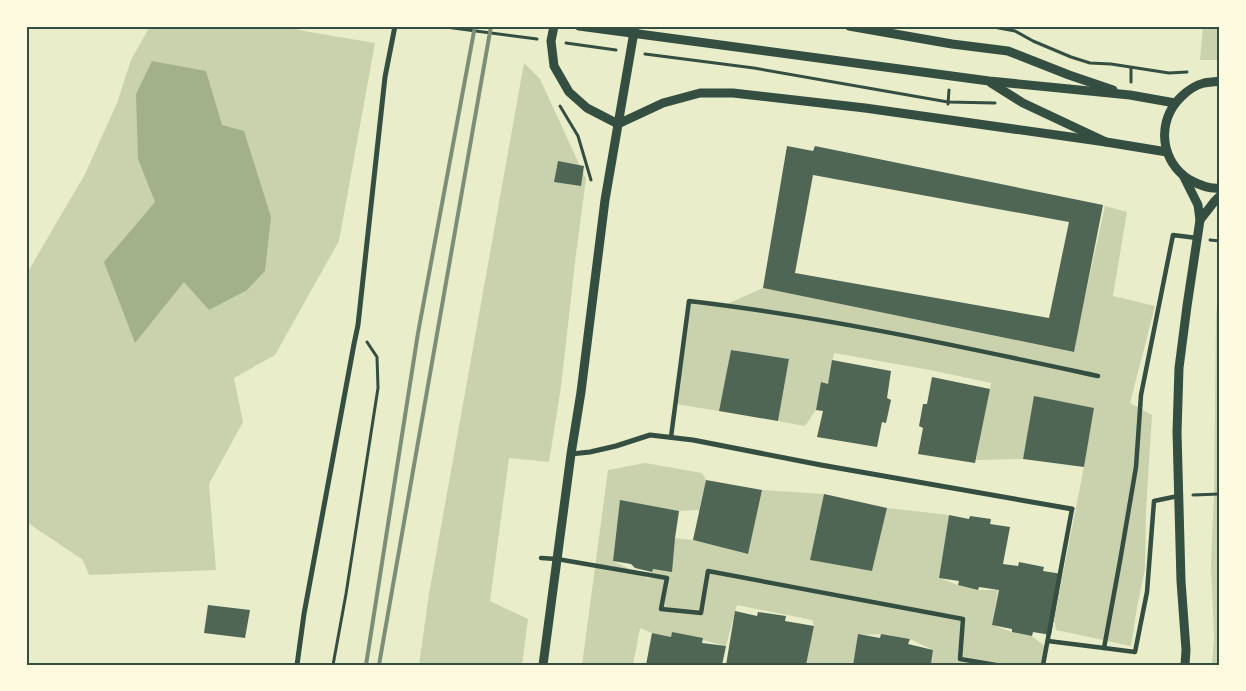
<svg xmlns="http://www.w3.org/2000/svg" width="1246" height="691" viewBox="0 0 1246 691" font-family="Spectral,serif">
  <rect width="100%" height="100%" fill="#e9edc9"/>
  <g fill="#cad2ad">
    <path d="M150 26H286L304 31 375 43 339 241 275 355 234 378 243 422 209 484 216 570 89 575 83 560 28 523 26 513V275L85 174 117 103 131 60Z"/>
    <path d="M1203 26H1220L1219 60H1200Z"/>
    <path d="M524 63 540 79 586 179 576 254 561 387 549 462 509 458 490 601 528 619 522 665H419L429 594Z"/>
    <path d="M1105 206 1127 212 1113 296 1155 306 1130 403 1152 415 1146 509 1145 569 1137 607 1131 646 1056 630 1054 619 1084 467 1094 408 1035 397 1023 459 976 460 991 383 930 370 834 353 828 384 816 410 805 426 778 421 789 359 731 350 719 411 676 404 689 301 727 304 763 288 1073 352Z"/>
    <path d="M1220 271V665H1212L1214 637 1211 565 1214 493 1216 315Z"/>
    <path d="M645 463 702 473 706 480 699 510 679 511 620 501 613 561 649 579 653 569 675 538 693 540 747 554 762 490 824 494 810 560 872 571 887 508 949 515 939 578 958 585 978 590H998L992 625 1012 632 1032 636 1047 648 1044 665H932L933 650 910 639 881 634 858 635 853 665H806L814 626 812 620 737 605 726 646 672 632 671 637 652 633 640 628 633 665H582L608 470Z"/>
  </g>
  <path fill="#a3b18a" d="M152 61 206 71 222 125 244 131 271 217 265 271 247 290 209 310 184 282 135 343 104 262 155 202 138 159 136 94Z"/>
  <g fill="#4f6655" fill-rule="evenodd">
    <path d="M787 146 813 151 815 146 1103 205 1074 352 763 288ZM813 175 1069 222 1049 318 795 273Z"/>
    <path d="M558 161 584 166 581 186 554 182Z"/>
    <path d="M731 350 789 359 778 421 719 411Z"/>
    <path d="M832 360 891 371 887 398 891 400 886 423 882 422 877 447 817 437 823 411 816 410 821 382 828 384Z"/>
    <path d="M932 377 990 389 975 463 918 454 923 428 919 426 923 404H927Z"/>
    <path d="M1034 396 1094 408 1084 467 1023 459Z"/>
    <path d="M706 480 762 490 748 554 693 540Z"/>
    <path d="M824 494 887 508 872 571 810 560Z"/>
    <path d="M620 500 679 511 675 538 672 572 653 569 652 572 635 568 631 564 613 561Z"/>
    <path d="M949 515 969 519 970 516 991 519 990 524 1010 527 1003 564 1018 566 1019 562 1044 567 1043 571 1062 574 1051 635 1033 632 1032 636 1012 632V629L992 625 999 590 979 587 978 590 958 585 959 581 939 578Z"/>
    <path d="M208 605 250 610 245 638 204 633Z"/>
    <path d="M735 611 757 616 758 612 786 616 785 621 814 626 806 665H726Z"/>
    <path d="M672 632 703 638 702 643 726 646 722 665H646L652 633 671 637Z"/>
    <path d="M858 634 880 638 881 634 910 639 908 644 933 650 931 665H853Z"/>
  </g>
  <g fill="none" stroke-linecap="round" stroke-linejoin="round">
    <g stroke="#344e41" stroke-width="3">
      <path d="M438 26 537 39"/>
      <path d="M988 26 1015 31 1033 41 1071 57 1090 63 1111 64 1169 73 1187 72"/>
      <path d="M566 43 616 50"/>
      <path d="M645 54 754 68 948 102 995 103"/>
      <path d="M1131 82V68"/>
      <path d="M948 104 949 90"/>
      <path d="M560 106 578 136 591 180"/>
      <path d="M1210 240 1220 241"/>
      <path d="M1193 495 1220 494"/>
      <path d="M333 665 346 594 378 388 377 357 367 342"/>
    </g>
    <g stroke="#344e41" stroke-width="4.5">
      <path d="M671 437 689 301C827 317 963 347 1098 376"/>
      <path d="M541 558 557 559 667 578 661 609 701 613 708 571 963 619 960 659 996 665"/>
      <path d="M1048 641 1104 648 1120 561 1136 467 1141 395 1173 235 1197 238"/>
      <path d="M1104 648 1135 652 1147 592 1154 501 1178 496"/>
      <path d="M1043 665 1072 509"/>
    </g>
    <g stroke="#344e41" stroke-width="5">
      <path d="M571 454 590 452 616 446 650 435 693 440 821 465 1072 509"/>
      <path d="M297 665 304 614 354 344 358 325 385 77 395 26"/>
    </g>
    <g stroke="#344e41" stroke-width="9">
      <path d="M554 26 551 41 554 66 569 92 587 108 618 124"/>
      <path d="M579 26 989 81 1130 95 1175 103"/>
      <path d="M849 26 952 44 1008 51 1069 75 1113 90"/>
      <path d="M1220 81C1215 82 1209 82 1204 83 1196 85 1187 91 1181 97 1156 121 1160 162 1190 180 1199 185 1210 189 1220 188"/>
      <path d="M991 83 1023 103 1106 142 1167 152"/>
      <path d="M618 124 663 103 700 93H733L865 108 1106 142"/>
      <path d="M1184 177 1198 205 1200 220 1187 306 1179 368 1177 432 1181 581 1186 650 1185 665"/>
      <path d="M1200 220 1214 202 1220 196"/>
      <path d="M543 665 571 454 581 392 605 200 635 26"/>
    </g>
    <g stroke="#7c8e77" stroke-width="4">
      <path d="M366 665 418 333 475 26"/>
      <path d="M379 665 491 26"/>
    </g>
  </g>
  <rect width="1246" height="691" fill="none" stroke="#fefae0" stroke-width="55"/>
  <rect x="28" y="28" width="1190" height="636" fill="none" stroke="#344e41" stroke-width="2"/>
</svg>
